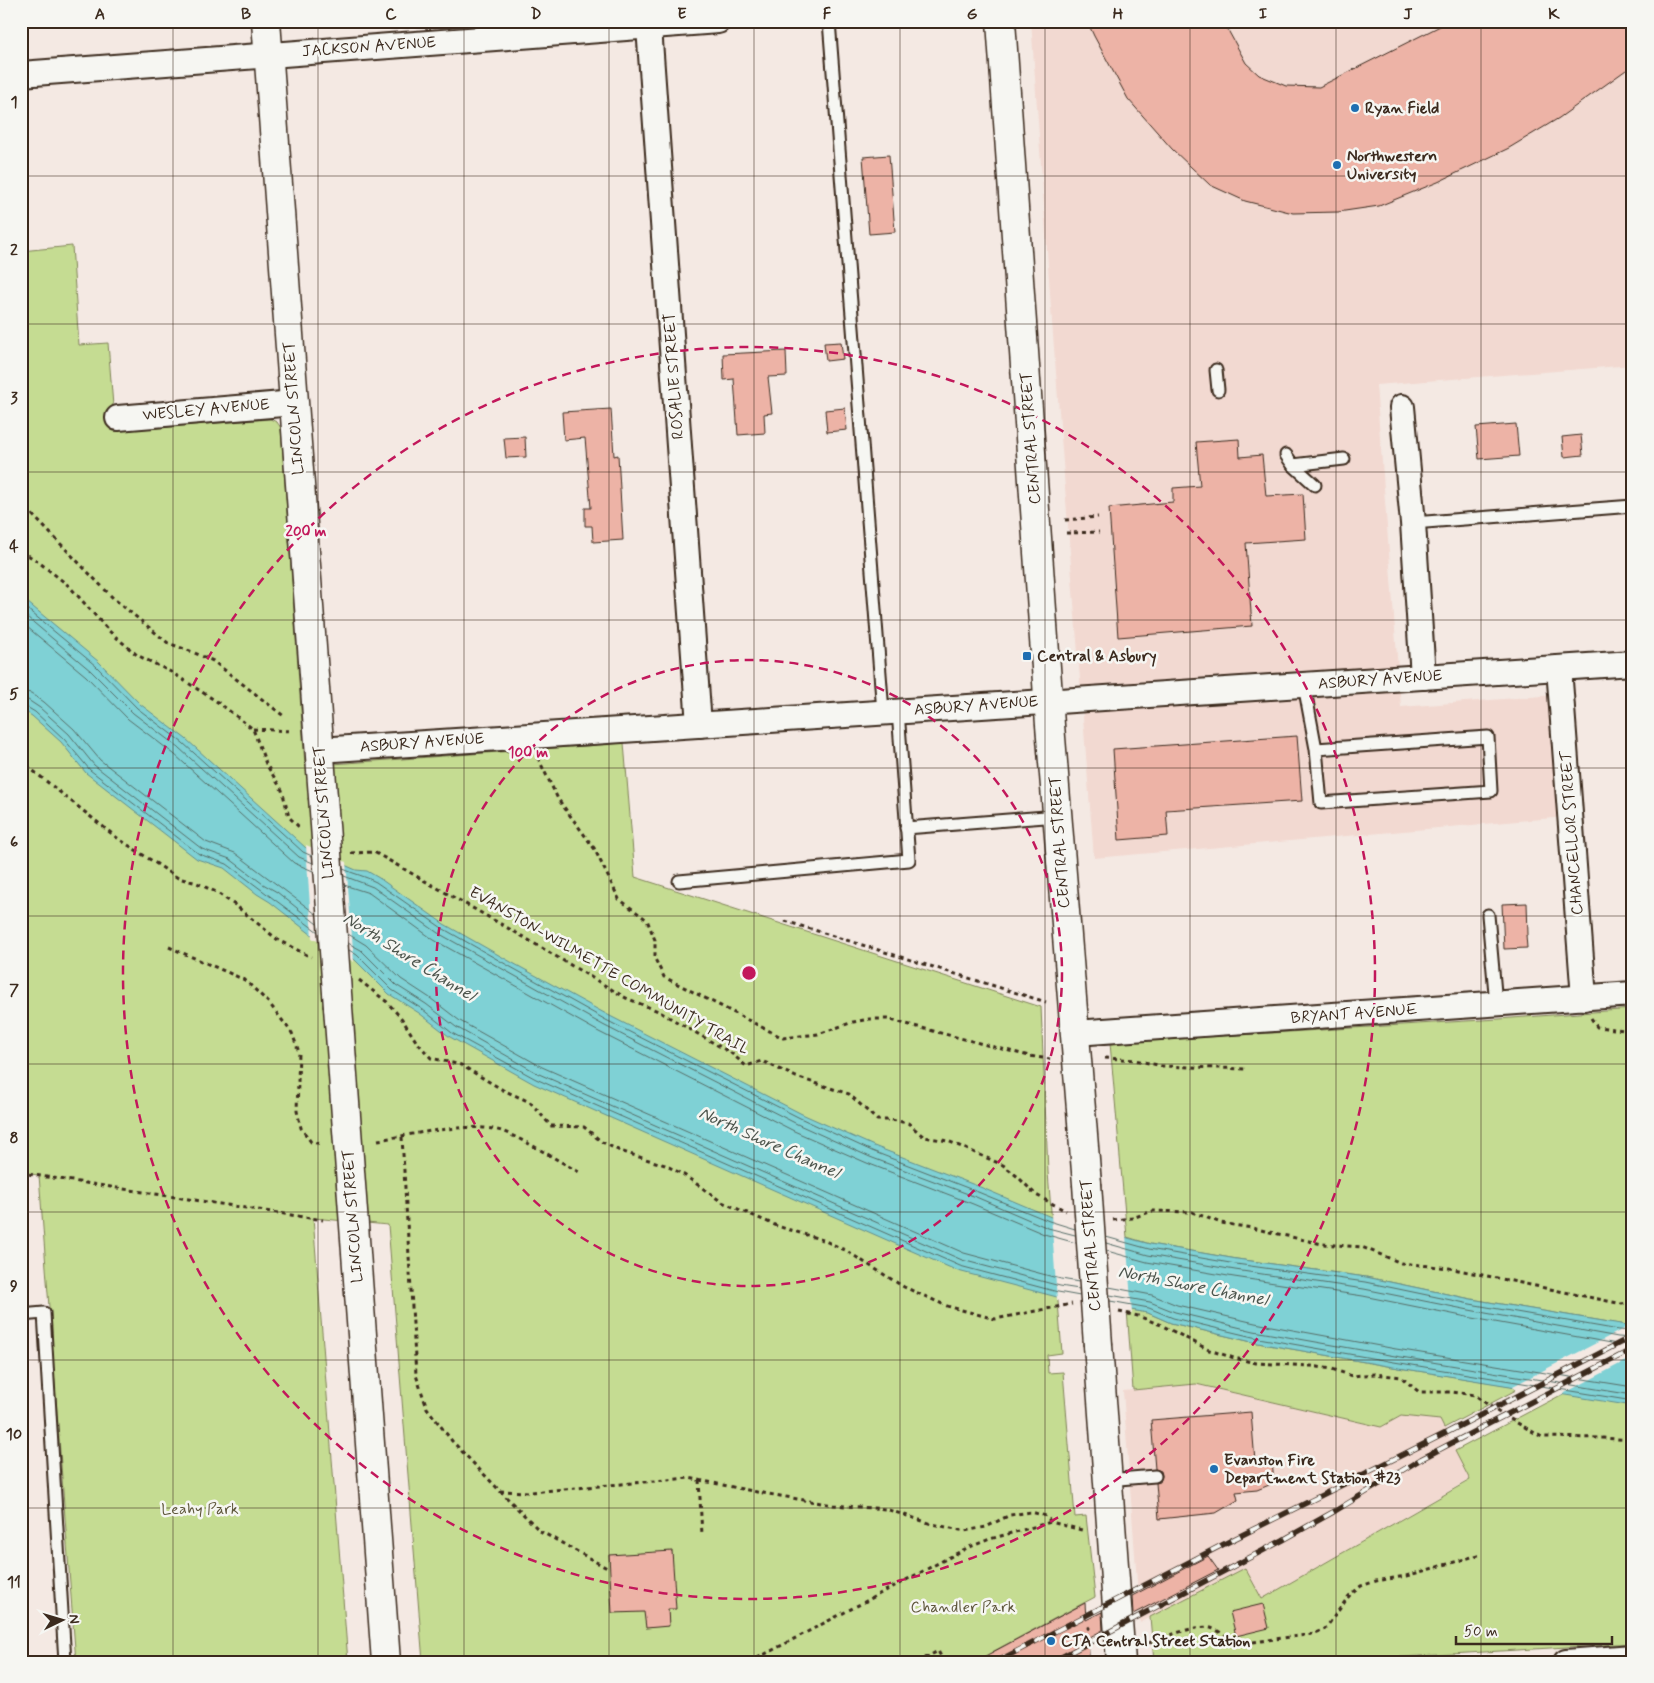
<svg xmlns="http://www.w3.org/2000/svg" width="1654" height="1683" viewBox="0 0 1654 1683" font-family="Mynerve,sans-serif">
  <rect width="100%" height="100%" fill="#f4e9e3"/>
  <filter id="ink" filterUnits="userSpaceOnUse"><feTurbulence type="fractalNoise" baseFrequency=".02" numOctaves="2"/><feDisplacementMap in="SourceGraphic" scale="10" xChannelSelector="R" yChannelSelector="G"/><feConvolveMatrix kernelMatrix="1 2 1 2 8 2 1 2 1" color-interpolation-filters="sRGB"/></filter>
  <g filter="url(#ink)">
    <g fill="#f2d9d1">
      <path d="M1031 21H1633V365L1376 385 1401 707 1555 695 1565 817 1094 858 1052 322Z"/>
      <path d="M1195 1384 1381 1427 1400 1416 1441 1420 1470 1479 1261 1600 1244 1569 1140 1623 1123 1391Z"/>
    </g>
    <g fill="#c5dc92" stroke="#808358">
      <path d="M72 246 79 345 108 343 115 431 270 419 277 422 281 428 305 766 624 743 635 877 1041 1007 1048 1172 1062 1353 1047 1355 1048 1373 1063 1372 1075 1517 1086 1516 1095 1597 992 1652 981 1662H423L388 1225 313 1218 348 1662H76L39 1175 21 1173V251Z"/>
      <path d="M1633 1009V1326L1471 1299 1366 1277 1237 1259 1150 1244 1127 1237 1110 1043 1499 1019Z"/>
      <path d="M1127 1309 1148 1313 1171 1323 1252 1342 1393 1367 1513 1386 1516 1390 1444 1428 1440 1420 1401 1416 1381 1427 1196 1384 1133 1390Z"/>
      <path d="M1633 1357V1643L1319 1662H1154L1150 1617 1245 1568 1262 1599 1470 1480 1455 1451Z"/>
    </g>
    <path fill="#7fd1d5" stroke="#648e8c" d="M21 597 99 662 140 704 186 739 306 848 356 870 367 871 379 878 444 924 511 962 608 1015 802 1114 874 1146 980 1187 1051 1217 1150 1244 1237 1259 1366 1277 1471 1299 1633 1326V1406L1393 1367 1252 1342 1171 1323 1148 1313 1057 1297 958 1271 905 1248 534 1084 450 1037 419 1013 389 994 353 958 312 935 270 902 257 894 224 868 197 859 86 773 61 742 32 716 21 709Z"/>
    <g fill="#f4e9e3">
      <path d="M306 845 346 862 354 962 312 938Z"/>
      <path d="M1051 1214 1126 1235 1132 1313 1057 1300Z"/>
      <path d="M1633 1324V1357L1559 1396 1515 1389 1513 1386Z"/>
    </g>
    <g fill="none" stroke-linecap="round" stroke-linejoin="round">
      <g stroke="#566d67" stroke-width="1">
        <path d="M21 604 96 666 137 708 183 743 303 852 312 856"/>
        <path d="M21 612 91 671 133 713 179 748 299 857 313 863"/>
        <path d="M21 622 86 676 128 719 174 754 294 863 313 871"/>
        <path d="M21 691 31 693 44 702 74 729 100 760 206 842 235 853 316 914"/>
        <path d="M21 699 28 700 40 708 69 734 94 765 202 849 230 859 263 884 277 892 317 924"/>
        <path d="M21 705 25 706 35 712 64 739 90 770 199 854 227 864 318 932"/>
        <path d="M343 869C354 874 365 876 376 882L442 928 509 966 606 1020 800 1118 872 1151 978 1192 1049 1221 1075 1229"/>
        <path d="M344 876 373 887 438 933 603 1025 797 1124 870 1157 976 1197 1048 1228 1075 1235"/>
        <path d="M344 885 369 893 434 940 599 1032 794 1131 867 1163 973 1204 1044 1234 1076 1243"/>
        <path d="M348 934 366 945 401 979 430 998 460 1021 542 1067 964 1253 1061 1279 1079 1282"/>
        <path d="M348 943 361 950 396 985 426 1004 456 1027 539 1074 962 1260 1060 1286 1079 1289"/>
        <path d="M349 950 357 955 392 990 422 1009 452 1033 536 1079 960 1266 1058 1292 1080 1296"/>
        <path d="M1106 1237 1149 1249 1236 1264 1365 1282 1470 1304 1619 1330 1633 1331"/>
        <path d="M1106 1243 1148 1255 1235 1270 1364 1289 1469 1310 1618 1337 1633 1338"/>
        <path d="M1107 1251 1147 1262 1234 1277 1363 1296 1467 1317 1617 1344 1633 1345"/>
        <path d="M1109 1287 1152 1295 1177 1305 1255 1323 1396 1349 1633 1387"/>
        <path d="M1110 1295 1150 1302 1175 1312 1254 1331 1395 1356 1633 1395"/>
        <path d="M1110 1301 1149 1308 1173 1318 1253 1337 1394 1362 1633 1401"/>
      </g>
    </g>
    <g fill="#edb3a6" stroke="#3b2a1e">
      <path d="M1087 21H1223L1246 63 1259 75 1286 86 1319 87 1450 21H1633V65L1559 118 1509 148 1438 182 1379 206 1338 212 1293 213 1245 201 1210 185 1172 149 1128 99 1094 36Z"/>
      <path d="M889 155 895 232 869 234 863 157Z"/>
      <path d="M841 342 843 359 826 361 824 343Z"/>
      <path d="M786 351 787 376 768 377 772 413 764 414 765 433 738 435 734 379 724 380 723 354Z"/>
      <path d="M845 408 847 430 827 432 825 410Z"/>
      <path d="M611 409 614 456 618 455 623 540 593 542 592 526H585V508H591L585 438 564 440 562 412Z"/>
      <path d="M1516 424 1519 456 1479 459 1476 427Z"/>
      <path d="M1581 435 1583 455 1564 457 1562 437Z"/>
      <path d="M525 437 526 457 506 458 504 438Z"/>
      <path d="M1239 439 1240 457 1262 455 1266 496 1303 494 1306 539 1246 543 1252 626 1118 637 1109 508 1173 502V488L1200 486 1196 442Z"/>
      <path d="M1297 736 1302 801 1166 810 1168 836 1119 840 1113 749Z"/>
      <path d="M1527 903 1528 935H1526L1527 948 1504 949 1502 904Z"/>
      <path d="M1251 1412 1255 1462 1272 1461 1274 1483 1257 1490 1236 1492 1238 1500 1216 1513 1159 1519 1156 1483 1160 1482 1162 1476 1161 1471 1155 1469 1151 1420Z"/>
      <path d="M672 1551 676 1609H668L669 1626 646 1628 644 1612 612 1613 609 1555Z"/>
      <path d="M1208 1556 1218 1570 1133 1614 1132 1596Z"/>
      <path d="M1085 1603 1086 1620 1102 1612 1103 1630 1088 1638 1089 1654 1076 1662H974Z"/>
      <path d="M1263 1604 1269 1628 1236 1636 1230 1612Z"/>
    </g>
    <g fill="none" stroke-linecap="round" stroke-linejoin="round">
      <g stroke="#3b2a1e" stroke-width="15">
        <g id="service">
          <path d="M829 21 883 712"/>
          <path d="M1216 370 1218 390"/>
          <path d="M1286 455 1293 465 1344 459"/>
          <path d="M1293 465 1315 485"/>
          <path d="M1413 523 1633 506"/>
          <path d="M1304 685 1316 749 1321 803 1491 791 1488 737 1316 749"/>
          <path d="M906 828 1058 816"/>
          <path d="M679 881 909 860 898 711"/>
          <path d="M1488 915 1496 1004"/>
          <path d="M21 1315 44 1313 65 1662"/>
          <path d="M1107 1480 1155 1476"/>
        </g>
      </g>
      <g stroke="#3b2a1e" stroke-width="28">
        <g id="minor">
          <path d="M649 27 699 725"/>
          <path d="M21 74 718 21"/>
          <path d="M1402 407 1413 523 1423 677"/>
          <path d="M118 418 294 403"/>
          <path d="M1559 668 1584 998"/>
          <path d="M319 750 1633 663"/>
          <path d="M1075 1033 1633 994"/>
          <path d="M1566 1662 1633 1657"/>
        </g>
      </g>
      <g stroke="#3b2a1e" stroke-width="31">
        <g id="tertiary">
          <path d="M266 21 323 797"/>
          <path d="M338 1007 386 1662"/>
        </g>
      </g>
      <g stroke="#3b2a1e" stroke-width="31">
        <g id="secondary">
          <path d="M1001 21 1050 725 1087 1184"/>
          <path d="M1098 1345 1121 1662"/>
        </g>
      </g>
      <g stroke="#3b2a1e" stroke-width="3" stroke-dasharray="4 4" stroke-linecap="butt">
        <path d="M21 503 113 598 168 643 190 651 213 661 285 717"/>
        <path d="M1065 520 1098 517"/>
        <path d="M1066 533 1099 532"/>
        <path d="M21 551 36 560 69 586 109 631 137 655 171 672 219 703 253 729 266 764 282 790 289 817 301 829"/>
        <path d="M253 729 292 731"/>
        <path d="M538 758 558 799 594 848 619 899 647 920 655 940V959L664 977 783 1038 818 1034 853 1022 869 1019H887L1029 1056 1050 1059"/>
        <path d="M21 761 116 837 178 878 197 883 216 892 235 905 278 940 311 957"/>
        <path d="M351 853 374 852 520 935 626 998 658 1011 731 1053 746 1066 762 1061 796 1077 849 1094 877 1120H891L908 1123 924 1137 948 1141 1003 1165 1018 1177 1036 1195 1066 1211"/>
        <path d="M785 921 1046 1002"/>
        <path d="M169 947 245 980 269 1003 292 1033 299 1052 297 1111 301 1128 311 1142 323 1144"/>
        <path d="M359 980 387 1002 402 1019 416 1041 431 1058 461 1065 503 1090 530 1102 551 1126 584 1127 602 1142 620 1151 665 1165 684 1175 722 1202 777 1226 823 1240 845 1250 904 1287 947 1306 995 1319 1072 1304"/>
        <path d="M1591 1018 1597 1027 1633 1031"/>
        <path d="M1105 1058 1135 1060 1162 1066 1246 1069"/>
        <path d="M402 1137 416 1375 427 1408 452 1441 500 1491 540 1531 607 1568"/>
        <path d="M378 1140C411 1135 473 1120 504 1132 529 1142 555 1159 579 1172"/>
        <path d="M21 1173 323 1220"/>
        <path d="M1113 1220 1132 1218 1153 1211 1192 1212 1221 1223 1252 1228 1322 1244 1362 1247 1401 1263 1449 1268 1622 1304 1633 1302"/>
        <path d="M1119 1312 1138 1316 1161 1325 1209 1350 1234 1358 1256 1363 1311 1366 1332 1369 1352 1376 1375 1374 1401 1377 1419 1392H1452L1475 1395 1498 1412 1542 1437 1603 1438 1633 1440"/>
        <path d="M699 1480 702 1535"/>
        <path d="M500 1491 531 1492 689 1478 757 1492 833 1505 886 1509 932 1524 965 1531 986 1527 1010 1515 1031 1512 1046 1516 1051 1522 1082 1530"/>
        <path d="M1087 1629 1090 1627"/>
        <path d="M1148 1643C1164 1638 1195 1624 1211 1628 1221 1631 1229 1639 1238 1644L1313 1634 1325 1629 1349 1596 1361 1586 1376 1581 1406 1576 1482 1554"/>
        <path d="M750 1662 967 1548 990 1539 1051 1522"/>
        <path d="M918 1662 938 1651 944 1662"/>
      </g>
      <use href="#service" stroke="#f6f6f2" stroke-width="11"/>
      <use href="#minor" stroke="#f6f6f2" stroke-width="24"/>
      <use href="#tertiary" stroke="#f6f6f2" stroke-width="28"/>
      <use href="#secondary" stroke="#f6f6f2" stroke-width="28"/>
      <g stroke="#3b2a1e" stroke-width="5.5">
        <g id="rail">
          <path d="M996 1662 1230 1541 1446 1433 1633 1336"/>
          <path d="M1052 1662 1283 1540 1335 1511 1421 1459 1633 1349"/>
        </g>
      </g>
      <use href="#rail" stroke="#f6f6f2" stroke-width="4" stroke-dasharray="11" stroke-linecap="butt"/>
      <g stroke="#3b2a1e" stroke-width="31" stroke-linecap="butt">
        <path id="tertiary-bridge" d="M323 797 338 1007"/>
      </g>
      <g stroke="#3b2a1e" stroke-width="31" stroke-linecap="butt">
        <path id="secondary-bridge" d="M1087 1184 1098 1345"/>
      </g>
      <use href="#tertiary-bridge" stroke="#f6f6f2" stroke-width="28"/>
      <use href="#secondary-bridge" stroke="#f6f6f2" stroke-width="28"/>
    </g>
  </g>
  <path fill="none" stroke="#3b2a1e" stroke-width="1" stroke-opacity="0.55" d="M173 21V1662M318 21V1662M464 21V1662M609 21V1662M754 21V1662M900 21V1662M1045 21V1662M1190 21V1662M1336 21V1662M1481 21V1662M21 176H1633M21 324H1633M21 472H1633M21 620H1633M21 768H1633M21 916H1633M21 1064H1633M21 1212H1633M21 1360H1633M21 1508H1633"/>
  <g fill="none" stroke="#c2185b" stroke-width="2.5" stroke-dasharray="9 6">
    <circle cx="749" cy="973" r="313"/>
    <circle cx="749" cy="973" r="626"/>
  </g>
  <g fill="#1f6fb2" stroke="#f6f6f2" stroke-width="2">
    <circle cx="1355" cy="108" r="5"/>
    <circle cx="1337" cy="165" r="5"/>
    <rect x="1022" y="651" width="10" height="10" rx="2.5"/>
    <circle cx="1214" cy="1469" r="5"/>
    <circle cx="1051" cy="1641" r="5"/>
  </g>
  <g text-anchor="middle" dominant-baseline="central" stroke-width="5" stroke-linejoin="round" paint-order="stroke">
    <g font-size="16" fill="#3b2a1e" stroke="#f6f6f2">
      <text transform="translate(369 47) rotate(-4)">JACKSON AVENUE</text>
      <text transform="translate(674 376) rotate(-94)">ROSALIE STREET</text>
      <text transform="translate(294 408) rotate(-94)">LINCOLN STREET</text>
      <text transform="translate(206 410) rotate(-5)">WESLEY AVENUE</text>
      <text transform="translate(1031 438) rotate(-94)">CENTRAL STREET</text>
      <text transform="translate(1380 680) rotate(-4)">ASBURY AVENUE</text>
      <text transform="translate(976 706) rotate(-4)">ASBURY AVENUE</text>
      <text transform="translate(422 743) rotate(-4)">ASBURY AVENUE</text>
      <text transform="translate(324 812) rotate(-94)">LINCOLN STREET</text>
      <text transform="translate(1572 833) rotate(-94)">CHANCELLOR STREET</text>
      <text transform="translate(1060 842) rotate(-94)">CENTRAL STREET</text>
      <text transform="translate(609 971) rotate(30)">EVANSTON-WILMETTE COMMUNITY TRAIL</text>
      <text transform="translate(1354 1014) rotate(-4)">BRYANT AVENUE</text>
      <text transform="translate(353 1216) rotate(-94)">LINCOLN STREET</text>
      <text transform="translate(1091 1245) rotate(-94)">CENTRAL STREET</text>
    </g>
    <g font-size="16" font-weight="bold" fill="#3b2a1e" stroke="#f6f6f2" text-anchor="start">
      <text x="1365" y="108">Ryan Field</text>
      <text x="1347" y="156">Northwestern<tspan x="1347" dy="18">University</tspan></text>
      <text x="1037" y="656">Central &amp; Asbury</text>
      <text x="1224" y="1460">Evanston Fire<tspan x="1224" dy="18">Department Station #23</tspan></text>
      <text x="1061" y="1641">CTA Central Street Station</text>
    </g>
    <g font-size="16" fill="#5e563b" stroke="#f6f6f2">
      <text x="200" y="1509">Leahy Park</text>
      <text x="963" y="1607">Chandler Park</text>
    </g>
    <g font-size="18" font-style="italic" fill="#4c544c" stroke="#f6f6f2">
      <text transform="translate(409 957) rotate(32)">North Shore Channel</text>
      <text transform="translate(769 1143) rotate(24)">North Shore Channel</text>
      <text transform="translate(1193 1286) rotate(11)">North Shore Channel</text>
    </g>
  </g>
  <circle cx="749" cy="973" r="8" fill="#c2185b" stroke="#f6f6f2" stroke-width="2.5"/>
  <g font-size="15" text-anchor="middle" font-weight="bold" fill="#c2185b" stroke="#f6f6f2" stroke-width="5" stroke-linejoin="round" paint-order="stroke">
    <text x="306" y="536">200 m</text>
    <text x="528" y="757">100 m</text>
  </g>
  <rect width="1654" height="1683" fill="none" stroke="#f6f6f2" stroke-width="55"/>
  <g transform="translate(62 1620) rotate(85)" stroke="#f6f6f2" stroke-width="4" paint-order="stroke">
  <path d="M0-4L9 19L0 12L-9 19Z" fill="#3b2a1e"/>
  <text y="-8" font-size="14" font-weight="bold" text-anchor="middle" fill="#3b2a1e">N</text>
  </g>
  <path d="M1456 1636v8h156v-8" fill="none" stroke="#3b2a1e" stroke-width="2.5"/>
  <text x="1464" y="1636" font-size="15" fill="#3b2a1e" stroke="#f6f6f2" stroke-width="4" paint-order="stroke">50 m</text>
  <rect x="28" y="28" width="1598" height="1628" fill="none" stroke="#3b2a1e" stroke-width="2"/>
  <g font-size="16" text-anchor="middle" font-weight="bold" fill="#3b2a1e">
    <text x="100" y="19">A</text>
    <text x="246" y="19">B</text>
    <text x="391" y="19">C</text>
    <text x="536" y="19">D</text>
    <text x="682" y="19">E</text>
    <text x="827" y="19">F</text>
    <text x="972" y="19">G</text>
    <text x="1118" y="19">H</text>
    <text x="1263" y="19">I</text>
    <text x="1408" y="19">J</text>
    <text x="1554" y="19">K</text>
    <text x="14" y="107">1</text>
    <text x="14" y="255">2</text>
    <text x="14" y="403">3</text>
    <text x="14" y="551">4</text>
    <text x="14" y="699">5</text>
    <text x="14" y="847">6</text>
    <text x="14" y="995">7</text>
    <text x="14" y="1143">8</text>
    <text x="14" y="1291">9</text>
    <text x="14" y="1439">10</text>
    <text x="14" y="1587">11</text>
  </g>
</svg>
